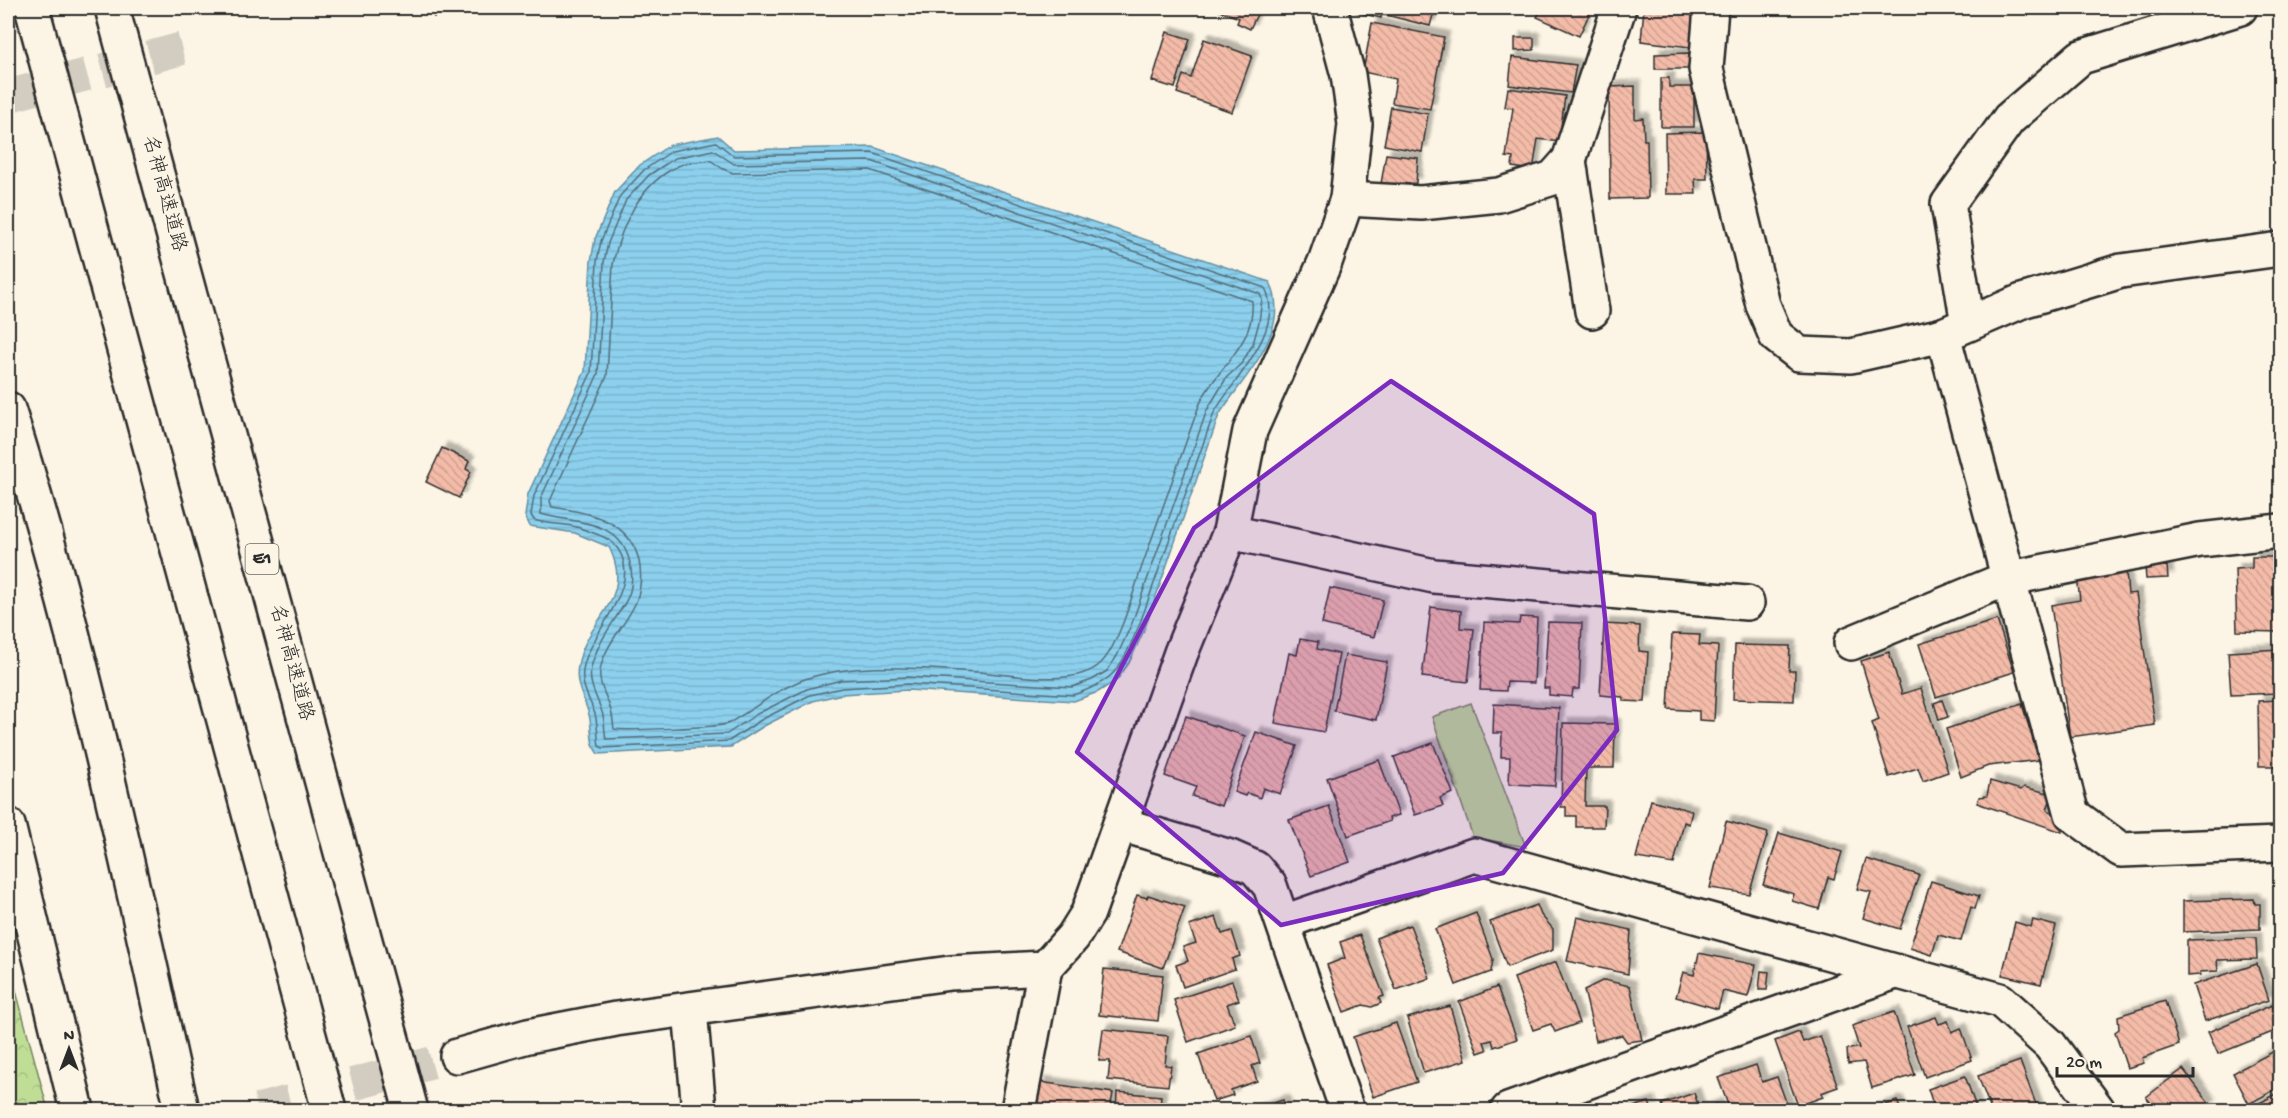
<svg xmlns="http://www.w3.org/2000/svg" width="2288" height="1118" viewBox="0 0 2288 1118" font-family="'Gochi Hand','Klee One',sans-serif">
  <defs>
    <pattern id="forest-crowns" width="20" height="18" patternUnits="userSpaceOnUse" patternTransform="scale(1.5)"><rect width="20" height="18" fill="#bfdd95"/><path d="M2 6a3 3 0 1 1 6 0M12 15a3 3 0 1 1 6 0" fill="none" stroke="#a4be81"/></pattern>
    <pattern id="water-rules" width="6" height="5" patternUnits="userSpaceOnUse" patternTransform="scale(1.5)"><rect width="6" height="5" fill="#8cd0ee"/><path d="M0 2.5h6" fill="none" stroke="#79b3cc"/></pattern>
    <pattern id="building-back-hatch" width="6" height="6" patternUnits="userSpaceOnUse" patternTransform="scale(1.5)"><rect width="6" height="6" fill="#f3bba8"/><path d="M-1 5l2 2M0 0l6 6M5-1l2 2" fill="none" stroke="#d0a191"/></pattern>
    <filter id="shadow"><feDropShadow dx="5.5" dy="-5.5" stdDeviation="1.5" flood-color="#0004"/></filter>
  </defs>
  <rect width="100%" height="100%" fill="#fcf5e5"/>
  <filter id="ink" filterUnits="userSpaceOnUse"><feTurbulence type="fractalNoise" baseFrequency=".0167" numOctaves="2"/><feDisplacementMap in="SourceGraphic" scale="12" xChannelSelector="R" yChannelSelector="G"/><feConvolveMatrix kernelMatrix="1 2 1 2 8 2 1 2 1" color-interpolation-filters="sRGB"/></filter>
  <g filter="url(#ink)">
    <path fill="url(#forest-crowns)" stroke="#758460" stroke-width="1.5" d="M8 961 48 1110H8Z"/>
    <path fill="#bfdd95" stroke="#758460" stroke-width="1.5" d="M1471 703 1526 847 1473 837 1432 717Z"/>
    <path fill="url(#water-rules)" stroke="#658ea0" stroke-width="1.5" d="M718 136 734 150 873 147 1270 282C1293 331 1243 377 1219 415L1145 628 1129 663 1117 680 1098 692 1074 701 908 690 842 694 813 701 764 726 731 747 598 754C590 744 592 732 590 719 586 699 574 687 578 666 586 617 636 601 609 547L575 533 530 526 525 516 528 494 585 371 591 261 595 239 615 192 640 165 670 145Z"/>
    <g fill="none" stroke-linecap="round" stroke-linejoin="round">
      <g stroke="#526d79" stroke-width="1.5">
        <path d="M716 142 734 156 872 153 1265 288C1286 329 1233 380 1214 413L1139 626C1121 666 1117 681 1073 695L908 684 842 688 810 695 761 720 729 741 603 748 599 746C597 735 598 724 595 714 589 697 579 684 584 665 592 629 649 580 613 543 607 536 589 532 580 528 565 523 549 525 534 520L531 515 534 496 591 373 597 261 601 241 620 196 644 170 672 151Z"/>
        <path d="M713 150 734 164 871 161 1260 294 1262 299 1259 322 1253 344 1242 363 1227 377 1207 410 1132 623 1117 656 1107 671 1092 680 1072 687 908 677 841 680 807 689 757 714 727 734 606 739C604 730 605 720 602 712 597 697 588 684 591 668 596 645 613 623 625 603 632 591 633 576 630 563 620 518 575 524 541 514V498L598 374 604 262 608 243 626 200 649 175 675 158Z"/>
        <path d="M710 160 723 169 733 173 870 170 1252 301C1256 348 1211 370 1197 411 1178 464 1160 516 1141 569 1133 593 1118 648 1100 664 1074 688 1010 674 977 672 922 669 859 661 805 679 777 689 753 710 727 724 720 727 623 731 614 729 613 723 613 717 611 711 608 698 598 685 600 671 604 645 626 625 636 602 641 588 642 575 639 561 630 520 588 512 552 507L550 501 607 376 613 264C621 225 640 184 678 166 687 162 700 162 710 160Z"/>
      </g>
    </g>
    <g fill="url(#building-back-hatch)" stroke="#2b2b2b" stroke-width="1.5" filter="url(#shadow)">
      <path d="M429 8H452L434 17Z"/>
      <path d="M1212 8H1260L1250 29 1237 23 1239 18Z"/>
      <path d="M1349 8H1435L1430 26 1382 14 1381 18 1348 10Z"/>
      <path d="M1542 8H1592L1579 36 1537 17Z"/>
      <path d="M1644 8H1694L1690 47 1641 41Z"/>
      <path d="M1372 23 1444 37 1430 109 1392 103 1396 79 1363 72Z"/>
      <path d="M1167 32 1190 39 1175 88 1152 81Z"/>
      <path d="M1515 38H1534V50L1515 51Z"/>
      <path d="M1204 39 1252 56 1232 112 1177 93 1183 75 1191 78Z"/>
      <path d="M1689 53V69H1655V54Z"/>
      <path d="M1512 57 1576 65 1571 93 1509 85Z"/>
      <path d="M1661 78H1669V87H1694V127H1661Z"/>
      <path d="M1635 86V119L1643 118 1644 140H1647L1648 198 1610 199 1609 87Z"/>
      <path d="M1508 88 1565 96 1559 142 1538 139 1533 170 1512 167 1513 158 1506 157 1513 108 1505 107Z"/>
      <path d="M1391 107 1428 114 1422 152 1384 145Z"/>
      <path d="M1706 132 1707 179H1695L1696 194H1666L1665 133Z"/>
      <path d="M1386 154 1418 158 1416 183 1381 184Z"/>
      <path d="M442 448 469 461 466 469 471 472 459 498 426 482Z"/>
      <path d="M2252 557H2280V632L2237 631 2235 569 2252 568Z"/>
      <path d="M2167 566 2168 578 2146 579 2145 567Z"/>
      <path d="M2126 572 2128 594 2136 593 2155 725 2070 737 2051 605 2080 600 2077 577Z"/>
      <path d="M1330 588 1383 600 1374 637 1322 624Z"/>
      <path d="M1431 607 1461 611 1460 628 1474 629 1468 682 1422 677Z"/>
      <path d="M1520 617 1537 618 1534 683 1507 682 1506 691 1480 690 1484 622 1519 624Z"/>
      <path d="M1997 620 2014 672 1936 697 1919 644Z"/>
      <path d="M1548 622 1582 623 1579 689H1573L1572 697 1549 695V688H1544Z"/>
      <path d="M1604 624 1640 626 1639 651 1648 652 1645 702 1623 701V697L1600 695Z"/>
      <path d="M1672 634 1700 635 1699 645 1718 646 1714 721 1699 720V711L1668 709Z"/>
      <path d="M1300 639 1318 642 1317 649 1339 654 1324 732 1275 723 1289 653 1297 655Z"/>
      <path d="M1735 645 1790 646 1789 671H1795L1794 701 1733 699Z"/>
      <path d="M2280 649V693L2231 695 2228 652Z"/>
      <path d="M1889 652 1902 694 1921 688 1948 772 1923 781 1918 768 1889 777 1872 723 1879 720 1861 661Z"/>
      <path d="M1345 655 1387 662 1376 720 1334 711Z"/>
      <path d="M1942 700 1948 717 1939 720 1934 703Z"/>
      <path d="M2280 700V766H2259L2258 701Z"/>
      <path d="M1494 704 1559 708 1555 786 1509 784 1510 757H1501L1502 733H1493Z"/>
      <path d="M2022 704 2039 760 1988 766 1961 777 1946 729Z"/>
      <path d="M1186 716 1245 736 1221 806 1192 796 1196 787 1165 776Z"/>
      <path d="M1563 723 1615 724 1614 768H1586L1585 806H1605L1604 827H1576V816H1566V807H1561Z"/>
      <path d="M1256 732 1297 746 1280 794 1263 788 1260 798 1247 793 1245 796 1234 792Z"/>
      <path d="M1433 743 1453 793 1440 798 1443 806 1415 815 1394 757Z"/>
      <path d="M1379 760 1399 815 1389 818 1390 821 1348 836 1327 778Z"/>
      <path d="M1990 781 2021 790 2024 787 2052 794 2047 810 2062 817V832L1977 803 1979 797 1987 796Z"/>
      <path d="M1651 800 1692 811 1689 824 1684 822 1674 864 1636 858Z"/>
      <path d="M1329 806 1350 862 1311 876 1289 820Z"/>
      <path d="M1726 821 1768 833 1749 894 1710 888Z"/>
      <path d="M1779 833 1842 852 1834 879 1828 877 1819 909 1792 901 1794 894 1763 885Z"/>
      <path d="M1866 859 1919 875 1900 929 1863 918 1871 892 1857 889Z"/>
      <path d="M1931 881 1979 896 1975 909 1971 907 1961 941 1938 935 1932 955 1910 948Z"/>
      <path d="M1137 895 1147 898 1148 895 1185 907 1163 968 1117 952Z"/>
      <path d="M2254 899 2255 904H2260V929L2183 932V901Z"/>
      <path d="M1537 905 1541 915 1553 929V950L1507 967 1490 922Z"/>
      <path d="M1476 913 1493 959 1491 972 1456 985 1435 929Z"/>
      <path d="M1216 917 1222 934 1232 931 1240 956 1232 959 1235 969 1183 987 1176 965 1188 961 1183 947 1196 943 1189 926Z"/>
      <path d="M1577 917 1631 930 1628 974 1567 961Z"/>
      <path d="M2033 920 2056 926 2041 984 2002 975 2015 922 2031 927Z"/>
      <path d="M1410 925 1430 978 1396 990 1376 938Z"/>
      <path d="M1360 935 1384 996 1379 998 1381 1003 1372 1007 1363 1005 1344 1012 1327 965 1345 958 1340 942Z"/>
      <path d="M2256 938 2257 959 2217 960 2218 971 2200 972V975L2187 976V940Z"/>
      <path d="M1699 953 1756 965 1748 997 1723 991 1718 1009 1676 997 1683 972 1694 975Z"/>
      <path d="M1556 962 1579 1023 1555 1032 1551 1024 1533 1030 1514 978Z"/>
      <path d="M2257 964 2269 1000 2205 1021 2193 985Z"/>
      <path d="M1104 969 1163 975 1158 1021 1099 1015Z"/>
      <path d="M1761 971 1769 972 1767 990H1759Z"/>
      <path d="M1604 980 1630 986 1642 1040 1627 1042 1622 1035 1596 1041 1584 990Z"/>
      <path d="M1232 981 1239 1000 1227 1004 1235 1025 1188 1042 1174 1000Z"/>
      <path d="M1497 987 1517 1039 1494 1047 1492 1040 1484 1042 1487 1050 1478 1053 1459 1002Z"/>
      <path d="M2165 1001 2179 1045 2142 1058 2144 1063 2127 1068 2115 1032 2119 1029 2118 1016Z"/>
      <path d="M2272 1005 2280 1029 2218 1054 2208 1032Z"/>
      <path d="M1450 1006 1466 1060 1424 1073 1407 1018Z"/>
      <path d="M1894 1012 1915 1075 1872 1088 1864 1062 1848 1064 1847 1049 1859 1048 1852 1026Z"/>
      <path d="M1936 1017 1939 1024 1948 1021 1952 1032 1961 1028 1972 1060 1925 1077 1907 1027Z"/>
      <path d="M1396 1023 1417 1082 1373 1097 1353 1037Z"/>
      <path d="M1103 1029 1168 1036 1165 1065 1171 1066 1168 1086 1108 1080 1110 1061H1099Z"/>
      <path d="M1799 1032 1803 1042 1820 1036 1838 1087 1821 1093 1823 1097 1798 1106 1775 1041Z"/>
      <path d="M1251 1036 1260 1063 1252 1066 1257 1081 1231 1090 1233 1095 1214 1101 1198 1054Z"/>
      <path d="M2280 1048V1087L2249 1104 2233 1073Z"/>
      <path d="M2020 1061 2038 1110H1991L1978 1076Z"/>
      <path d="M1756 1065 1762 1082 1777 1077 1789 1110H1730L1718 1078Z"/>
      <path d="M2183 1069 2210 1104 2201 1110H2157L2146 1097Z"/>
      <path d="M1965 1076 1977 1110H1935L1928 1089Z"/>
      <path d="M1040 1082 1113 1093 1110 1110H1036Z"/>
      <path d="M1117 1092 1161 1096 1160 1110H1116Z"/>
      <path d="M2280 1092V1110H2254L2252 1107Z"/>
      <path d="M1694 1093 1700 1110 1717 1104 1719 1110H1664L1662 1104Z"/>
      <path d="M1283 1100 1287 1110H1252Z"/>
      <path d="M1897 1101 1901 1110H1871Z"/>
      <path d="M1649 1102 1652 1110H1624Z"/>
    </g>
    <g fill="none" stroke-linecap="round" stroke-linejoin="round">
      <g stroke="#d2cdc0" stroke-width="33" stroke-dasharray="33 16" stroke-linecap="butt">
        <path d="M8 96 184 48"/>
        <path d="M258 1110 457 1056"/>
      </g>
      <g stroke="#2b2b2b" stroke-width="38">
        <g id="minor">
          <path d="M1711 8 1706 69 1763 305 1776 336 1799 354 1851 356 1943 335 2022 301 2121 271 2280 249"/>
          <path d="M1569 160 1592 311"/>
          <path d="M1347 199 1421 203 1499 195 1553 178 1569 160 1619 8"/>
          <path d="M1968 324 1948 204 2009 119 2081 57 2240 8"/>
          <path d="M1943 335 2072 814 2121 850 2280 844"/>
          <path d="M8 409C81 638 130 875 182 1110"/>
          <path d="M1230 532 1434 576 1747 603"/>
          <path d="M1851 643 2006 579 2200 540 2280 531"/>
          <path d="M1120 824 1230 857 1255 868 1270 886 1347 1110"/>
          <path d="M8 825 77 1110"/>
          <path d="M1284 922 1474 855 2000 1000 2050 1045 2098 1110"/>
          <path d="M690 1010 699 1110"/>
          <path d="M457 1056 528 1036 616 1019 950 973 1045 968 1073 937 1088 913 1181 653 1230 532 1250 431 1325 262 1347 199 1355 124 1348 75 1330 8"/>
          <path d="M1018 1110 1045 968"/>
          <path d="M1508 1110 1895 972"/>
        </g>
      </g>
      <g stroke="#2b2b2b" stroke-width="38">
        <g id="highway">
          <path d="M32 8 329 1110"/>
          <path d="M112 8 411 1110"/>
        </g>
      </g>
      <use href="#minor" stroke="#fcf5e5" stroke-width="33"/>
      <use href="#highway" stroke="#fcf5e5" stroke-width="33"/>
    </g>
  </g>
  <path fill="#7b2cbf" fill-opacity="0.2" stroke="#7b2cbf" stroke-width="4.5" stroke-linejoin="round" d="M1391 381 1594 514 1617 730 1503 873 1281 925 1077 752 1194 528Z"/>
  <g text-anchor="middle" dominant-baseline="central" stroke-width="5" stroke-linejoin="round" paint-order="stroke">
    <rect fill="#fcf5e5" stroke="#6a6863" stroke-width="1.5" x="245.5" y="544" width="33" height="30" rx="4.5"/>
    <g font-size="18" font-weight="bold" fill="#2b2b2b">
      <text x="262" y="559">E1</text>
    </g>
    <g font-size="20" fill="#2b2b2b" stroke="#fcf5e5">
      <text transform="translate(163 194) rotate(75)">名神高速道路</text>
      <text transform="translate(290 663) rotate(75)">名神高速道路</text>
    </g>
  </g>
  <rect width="2288" height="1118" fill="none" stroke="#fcf5e5" stroke-width="30"/>
  <rect x="15" y="15" width="2258" height="1088" fill="none" stroke="#2b2b2b" stroke-width="2" filter="url(#ink)"/>
  <g transform="translate(69 1049)" stroke="#fcf5e5" stroke-width="4.5" paint-order="stroke">
  <path d="M0-4.5L10 22L0 15L-10 22Z" fill="#2b2b2b"/>
  <text y="-9" font-size="16" font-weight="bold" text-anchor="middle" fill="#2b2b2b">N</text>
  </g>
  <path d="M2057 1067v9h136v-9" fill="none" stroke="#2b2b2b" stroke-width="3"/>
  <text x="2066" y="1067" font-size="18" fill="#2b2b2b" stroke="#fcf5e5" stroke-width="4.5" paint-order="stroke">20 m</text>
</svg>
